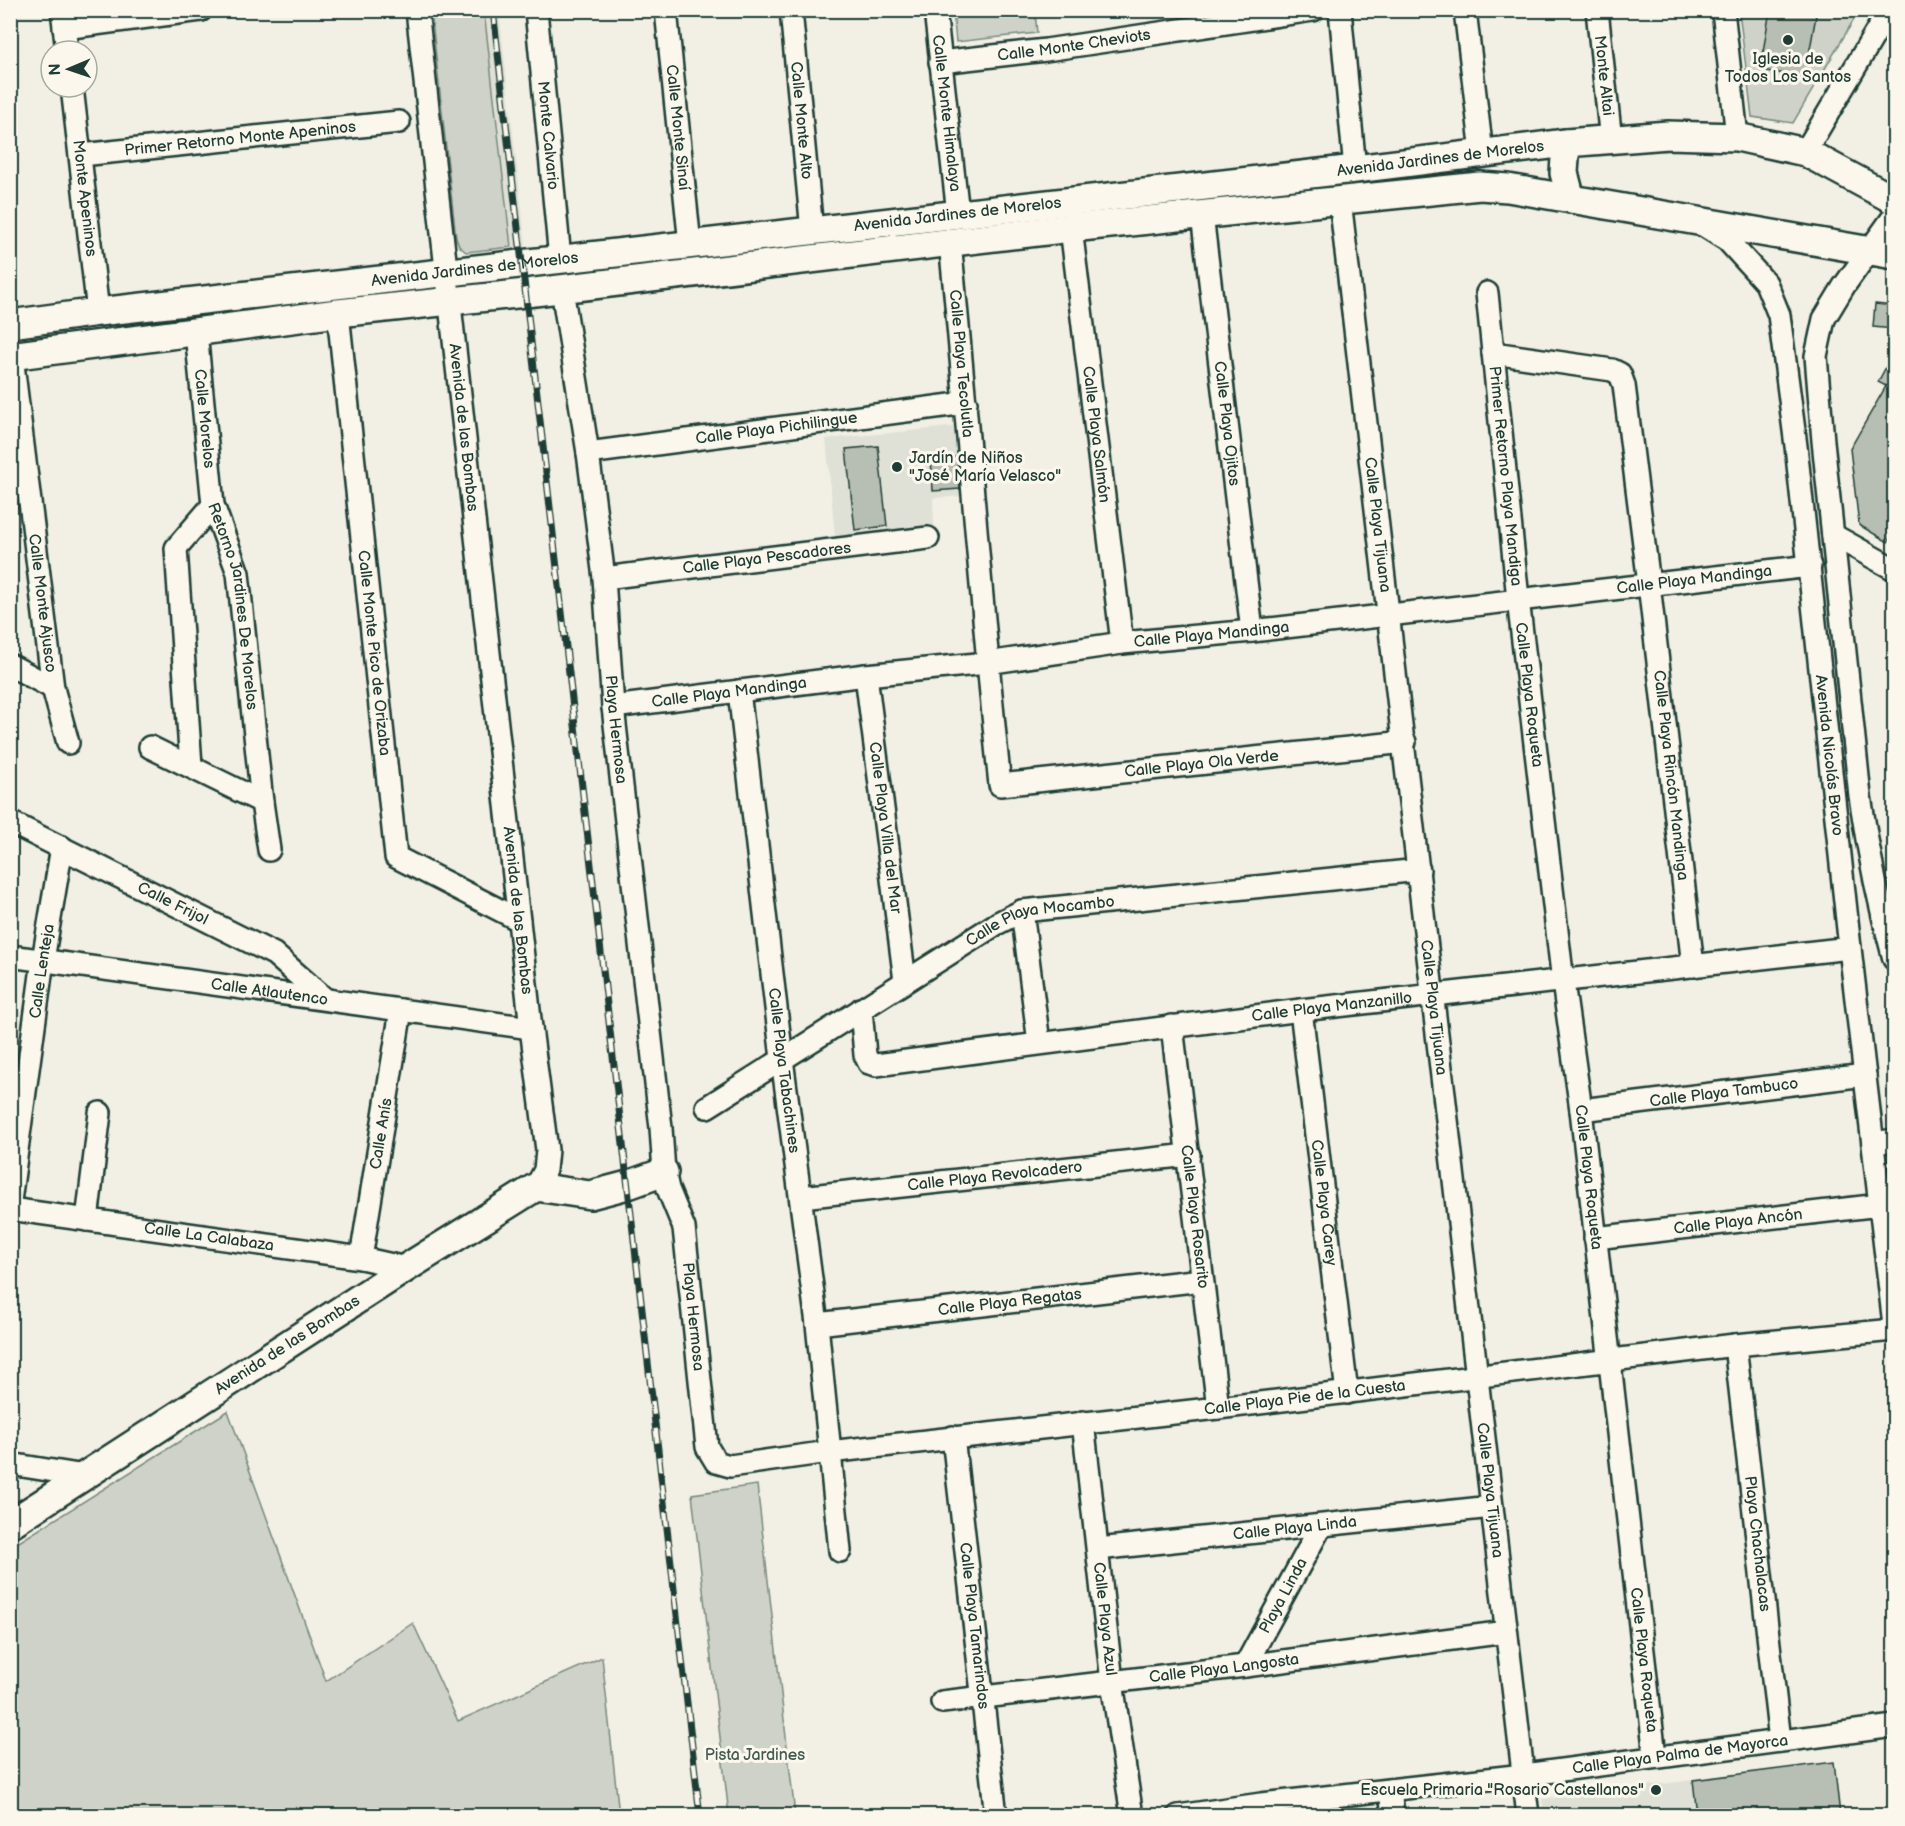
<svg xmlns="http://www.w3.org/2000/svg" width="1905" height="1826" viewBox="0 0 1905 1826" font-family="'Balsamiq Sans',sans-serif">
  <rect width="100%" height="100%" fill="#f2f0e5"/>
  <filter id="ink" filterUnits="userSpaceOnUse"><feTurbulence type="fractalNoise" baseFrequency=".0167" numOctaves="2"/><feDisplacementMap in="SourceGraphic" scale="12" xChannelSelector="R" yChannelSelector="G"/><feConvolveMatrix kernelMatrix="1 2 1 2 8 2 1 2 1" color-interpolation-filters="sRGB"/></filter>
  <g filter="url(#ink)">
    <g fill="#e0e1d6">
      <path d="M484 11H499L526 246 511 247Z"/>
      <path d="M960 426 968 496 933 498 934 526 835 537 826 439Z"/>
      <path d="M1693 1780 1697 1815H1544L1542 1799Z"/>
    </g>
    <g fill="#cfd2c8" stroke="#77887e" stroke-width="1.5">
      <path d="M431 11H484L511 247 466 252 459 246 456 238Z"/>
      <path d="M953 11H1035L1037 33 956 42Z"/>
      <path d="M1739 11H1859L1793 123 1752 117Z"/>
      <path d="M228 1411 326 1681 413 1623 458 1721 602 1657 619 1815H11V1547Z"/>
      <path d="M757 1485 795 1815H729L692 1494Z"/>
    </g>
    <g fill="#b7beb3" stroke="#1f3d34" stroke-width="1.5">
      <path d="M1770 10H1817L1805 77 1760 70Z"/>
      <path d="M1875 304 1894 306V329L1873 327Z"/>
      <path d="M1894 352V531L1888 542 1859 525 1850 449 1886 386 1878 382Z"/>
      <path d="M878 446 887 526 855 530 846 449Z"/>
      <path d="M957 457 960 489 933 491 931 458Z"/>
      <path d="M1834 1762 1840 1815H1697L1693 1780Z"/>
    </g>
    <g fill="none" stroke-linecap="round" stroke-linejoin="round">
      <g stroke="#1f3d34" stroke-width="26">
        <g id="minor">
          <path d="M62 10 67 51"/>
          <path id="s1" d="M417 10 531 1028 547 1150 545 1170 536 1187"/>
          <path id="s2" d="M536 10 560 259"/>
          <path id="s3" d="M666 10 690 245"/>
          <path id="s4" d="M791 10 812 231"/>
          <path id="s5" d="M935 10 958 214"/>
          <path d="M1340 10 1355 169"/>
          <path d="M1465 10 1482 153"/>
          <path id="s6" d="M1597 10 1611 141"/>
          <path d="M1723 10 1737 137"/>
          <path d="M64 28 201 10"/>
          <path id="s7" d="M940 62 1046 50 1313 10"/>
          <path id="s8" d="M72 87 98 312"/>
          <path d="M1805 152 1889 10"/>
          <path id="s9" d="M81 155 399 122"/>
          <path id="s10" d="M1340 200 1528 1816"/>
          <path id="s11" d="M1202 215 1252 631"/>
          <path d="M1894 216 1844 286 1824 319 1816 356 1823 441 1860 796C1868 851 1879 905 1894 959"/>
          <path id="s12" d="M1703 225 1727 240 1766 283 1779 315 1796 446 1850 948 1894 1325"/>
          <path id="s13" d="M1071 228 1122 643"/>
          <path id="s14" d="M950 242C968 423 981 604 1000 785L1405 742"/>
          <path id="s15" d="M562 289 588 453 604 578 613 707 661 1128 664 1172 668 1189 684 1228 707 1447 716 1462 730 1466 829 1452 1218 1408 1735 1345 1894 1330"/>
          <path id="s16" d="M1487 293 1518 599 1563 982 1581 1110 1655 1756"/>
          <path id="s17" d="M338 313 396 857 519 920"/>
          <path id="s18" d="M196 332 213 505 238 573 262 802 269 850"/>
          <path id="s19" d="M1493 353 1612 370 1620 374 1624 385 1649 584 1693 966"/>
          <path id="s20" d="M12 356 53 688 68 743"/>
          <path id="s21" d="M588 453 966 403"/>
          <path d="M1833 535 1894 569"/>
          <path id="s22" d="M604 578 928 538"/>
          <path d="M10 665 53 688"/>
          <path id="s23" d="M866 675 905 981"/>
          <path id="s24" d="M739 691 782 1059 817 1324 840 1551"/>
          <path id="s25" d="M613 707 866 675 987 663 1122 643 1252 631 1810 566"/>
          <path d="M150 747 262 802"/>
          <path d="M191 766 176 548 213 505"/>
          <path id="s26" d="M10 822 274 954 325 999"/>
          <path d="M1022 911 1039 1043"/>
          <path id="s27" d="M10 956 531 1028"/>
          <path id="s28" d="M861 1009 865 1055 869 1063 876 1065 1301 1010 1850 948"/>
          <path id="s29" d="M1301 1010 1347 1393"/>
          <path id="s30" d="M1172 1026 1218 1408"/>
          <path id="s31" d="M707 1107 998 923 1022 911 1419 870"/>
          <path id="s32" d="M1581 1110 1865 1075"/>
          <path d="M1874 1143 1894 1140"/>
          <path id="s33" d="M801 1197 1189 1155"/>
          <path id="s34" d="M10 1201 43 960 62 847"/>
          <path id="s35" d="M10 1209 361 1258 406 1268"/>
          <path d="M87 1220 100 1113"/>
          <path id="s36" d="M1595 1238 1880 1205"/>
          <path id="s37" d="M361 1258 401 1010"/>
          <path id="s38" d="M817 1324 1202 1280"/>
          <path id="s39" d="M1735 1345 1780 1741"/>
          <path id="s40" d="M1083 1422 1112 1682 1132 1816"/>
          <path id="s41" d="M953 1437 996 1816"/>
          <path d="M10 1464 85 1476"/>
          <path id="s42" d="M1098 1549 1492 1507"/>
          <path id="s43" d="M1245 1666 1321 1526"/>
          <path id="s44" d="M942 1702 1245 1666 1506 1632"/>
          <path d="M1390 1790 1393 1816"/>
          <path id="s45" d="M1178 1816 1261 1804 1524 1775 1894 1726"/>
        </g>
      </g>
      <g stroke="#1f3d34" stroke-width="32">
        <g id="major">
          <path d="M1566 143 1564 173 1571 199"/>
          <path id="s46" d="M10 324 98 312 1355 169 1566 143 1668 135 1737 137 1805 152 1894 200"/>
          <path d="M10 356 338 313 526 293 1071 228 1480 186 1508 188 1894 255"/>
          <path id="s47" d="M10 1524 406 1268 536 1187 590 1195 628 1185 664 1172"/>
        </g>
      </g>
      <use href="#minor" stroke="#fbf7ec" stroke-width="21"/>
      <use href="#major" stroke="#fbf7ec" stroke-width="27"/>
      <g stroke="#1f3d34" stroke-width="7">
        <path id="rail" d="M493 10 700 1816"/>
      </g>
      <use href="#rail" stroke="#fbf7ec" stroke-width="4.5" stroke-dasharray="14" stroke-linecap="butt"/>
    </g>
  </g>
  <g fill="#1f3d34" stroke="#fbf7ec" stroke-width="2">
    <circle cx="1788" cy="40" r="6"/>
    <circle cx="897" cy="467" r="6"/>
    <circle cx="1656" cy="1790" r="6"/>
  </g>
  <g text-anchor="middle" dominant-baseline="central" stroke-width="6" stroke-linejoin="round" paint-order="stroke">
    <g font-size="16" fill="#1f3d34" stroke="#fbf7ec">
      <text stroke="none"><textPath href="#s7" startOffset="135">Calle Monte Cheviots</textPath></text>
      <text stroke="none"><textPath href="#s6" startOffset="66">Monte Altai</textPath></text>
      <text stroke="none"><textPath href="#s5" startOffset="104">Calle Monte Himalaya</textPath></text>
      <text stroke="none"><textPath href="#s4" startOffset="111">Calle Monte Alto</textPath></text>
      <text stroke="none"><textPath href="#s3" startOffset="118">Calle Monte Sinaí</textPath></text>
      <text stroke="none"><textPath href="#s2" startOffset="126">Monte Calvario</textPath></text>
      <text stroke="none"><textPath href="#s9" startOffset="160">Primer Retorno Monte Apeninos</textPath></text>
      <text stroke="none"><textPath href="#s46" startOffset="1440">Avenida Jardines de Morelos</textPath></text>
      <text stroke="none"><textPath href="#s8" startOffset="112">Monte Apeninos</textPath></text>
      <text stroke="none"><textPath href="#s46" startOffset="954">Avenida Jardines de Morelos</textPath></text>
      <text stroke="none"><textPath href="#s46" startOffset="468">Avenida Jardines de Morelos</textPath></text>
      <text stroke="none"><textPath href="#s14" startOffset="122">Calle Playa Tecolutla</textPath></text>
      <text stroke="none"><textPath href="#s18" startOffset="87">Calle Morelos</textPath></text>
      <text stroke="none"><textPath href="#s11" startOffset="210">Calle Playa Ojitos</textPath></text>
      <text stroke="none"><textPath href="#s1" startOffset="420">Avenida de las Bombas</textPath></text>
      <text stroke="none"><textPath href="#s21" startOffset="190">Calle Playa Pichilingue</textPath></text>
      <text stroke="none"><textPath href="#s13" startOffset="208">Calle Playa Salmón</textPath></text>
      <text stroke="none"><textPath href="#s16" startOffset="184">Primer Retorno Playa Mandiga</textPath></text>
      <text stroke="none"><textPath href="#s10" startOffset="327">Calle Playa Tijuana</textPath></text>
      <text stroke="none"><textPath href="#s22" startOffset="164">Calle Playa Pescadores</textPath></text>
      <text stroke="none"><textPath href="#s25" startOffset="1089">Calle Playa Mandinga</textPath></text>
      <text stroke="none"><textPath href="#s20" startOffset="249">Calle Monte Ajusco</textPath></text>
      <text stroke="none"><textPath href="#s18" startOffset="278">Retorno Jardines De Morelos</textPath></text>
      <text stroke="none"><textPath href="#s25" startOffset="603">Calle Playa Mandinga</textPath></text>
      <text stroke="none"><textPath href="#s17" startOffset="342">Calle Monte Pico de Orizaba</textPath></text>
      <text stroke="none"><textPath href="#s25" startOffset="117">Calle Playa Mandinga</textPath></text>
      <text stroke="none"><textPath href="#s16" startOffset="404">Calle Playa Roqueta</textPath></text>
      <text stroke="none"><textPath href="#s15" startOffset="444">Playa Hermosa</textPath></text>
      <text stroke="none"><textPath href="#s12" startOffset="564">Avenida Nicolás Bravo</textPath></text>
      <text stroke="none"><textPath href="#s14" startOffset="748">Calle Playa Ola Verde</textPath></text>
      <text stroke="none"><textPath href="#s19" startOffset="534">Calle Playa Rincón Mandinga</textPath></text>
      <text stroke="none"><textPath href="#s23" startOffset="154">Calle Playa Villa del Mar</textPath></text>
      <text stroke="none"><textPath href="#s26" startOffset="182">Calle Frijol</textPath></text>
      <text stroke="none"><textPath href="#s1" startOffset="906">Avenida de las Bombas</textPath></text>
      <text stroke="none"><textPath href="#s31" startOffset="386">Calle Playa Mocambo</textPath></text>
      <text stroke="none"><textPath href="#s34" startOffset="232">Calle Lenteja</textPath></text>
      <text stroke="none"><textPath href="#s27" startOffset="262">Calle Atlautenco</textPath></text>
      <text stroke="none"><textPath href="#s28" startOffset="522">Calle Playa Manzanillo</textPath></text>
      <text stroke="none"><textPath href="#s10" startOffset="813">Calle Playa Tijuana</textPath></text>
      <text stroke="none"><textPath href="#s24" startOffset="382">Calle Playa Tabachines</textPath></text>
      <text stroke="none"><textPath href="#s32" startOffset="144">Calle Playa Tambuco</textPath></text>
      <text stroke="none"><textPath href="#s37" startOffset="126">Calle Anís</textPath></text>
      <text stroke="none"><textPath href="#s33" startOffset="195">Calle Playa Revolcadero</textPath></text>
      <text stroke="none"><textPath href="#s16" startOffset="890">Calle Playa Roqueta</textPath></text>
      <text stroke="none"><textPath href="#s29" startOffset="194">Calle Playa Carey</textPath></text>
      <text stroke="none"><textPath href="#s30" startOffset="192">Calle Playa Rosarito</textPath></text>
      <text stroke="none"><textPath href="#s36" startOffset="144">Calle Playa Ancón</textPath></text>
      <text stroke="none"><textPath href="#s35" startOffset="201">Calle La Calabaza</textPath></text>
      <text stroke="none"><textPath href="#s38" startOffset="194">Calle Playa Regatas</textPath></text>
      <text stroke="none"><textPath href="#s15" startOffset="1038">Playa Hermosa</textPath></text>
      <text stroke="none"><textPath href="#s47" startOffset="330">Avenida de las Bombas</textPath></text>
      <text stroke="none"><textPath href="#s15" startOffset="1780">Calle Playa Pie de la Cuesta</textPath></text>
      <text stroke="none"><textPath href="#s10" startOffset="1299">Calle Playa Tijuana</textPath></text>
      <text stroke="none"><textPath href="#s42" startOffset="198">Calle Playa Linda</textPath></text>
      <text stroke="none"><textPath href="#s39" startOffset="200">Playa Chachalacas</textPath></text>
      <text stroke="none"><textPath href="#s43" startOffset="80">Playa Linda</textPath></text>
      <text stroke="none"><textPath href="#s40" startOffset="198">Calle Playa Azul</textPath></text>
      <text stroke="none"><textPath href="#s41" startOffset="190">Calle Playa Tamarindos</textPath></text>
      <text stroke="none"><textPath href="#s16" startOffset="1376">Calle Playa Roqueta</textPath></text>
      <text stroke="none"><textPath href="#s44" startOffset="284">Calle Playa Langosta</textPath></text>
      <text stroke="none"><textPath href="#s45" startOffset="506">Calle Playa Palma de Mayorca</textPath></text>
    </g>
    <g font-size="16" fill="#1f3d34" stroke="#fbf7ec">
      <text x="1788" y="59">Iglesia de<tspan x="1788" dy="18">Todos Los Santos</tspan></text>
      <text x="909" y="458" text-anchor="start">Jardín de Niños<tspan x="909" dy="18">"José María Velasco"</tspan></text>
      <text x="1644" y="1790" text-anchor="end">Escuela Primaria "Rosario Castellanos"</text>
    </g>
    <g font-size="16" fill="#425b52" stroke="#fbf7ec">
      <text x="755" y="1755">Pista Jardines</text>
    </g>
  </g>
  <rect width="1905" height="1826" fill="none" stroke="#fbf7ec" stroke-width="36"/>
  <rect x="18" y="18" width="1869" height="1790" fill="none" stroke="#1f3d34" stroke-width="2" filter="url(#ink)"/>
  <g transform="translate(69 69) rotate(268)"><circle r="28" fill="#fbf7ec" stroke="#a3ada2" stroke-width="1.5"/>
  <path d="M0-4.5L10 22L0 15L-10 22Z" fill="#1f3d34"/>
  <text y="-9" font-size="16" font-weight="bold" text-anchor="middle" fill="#1f3d34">N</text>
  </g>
</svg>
